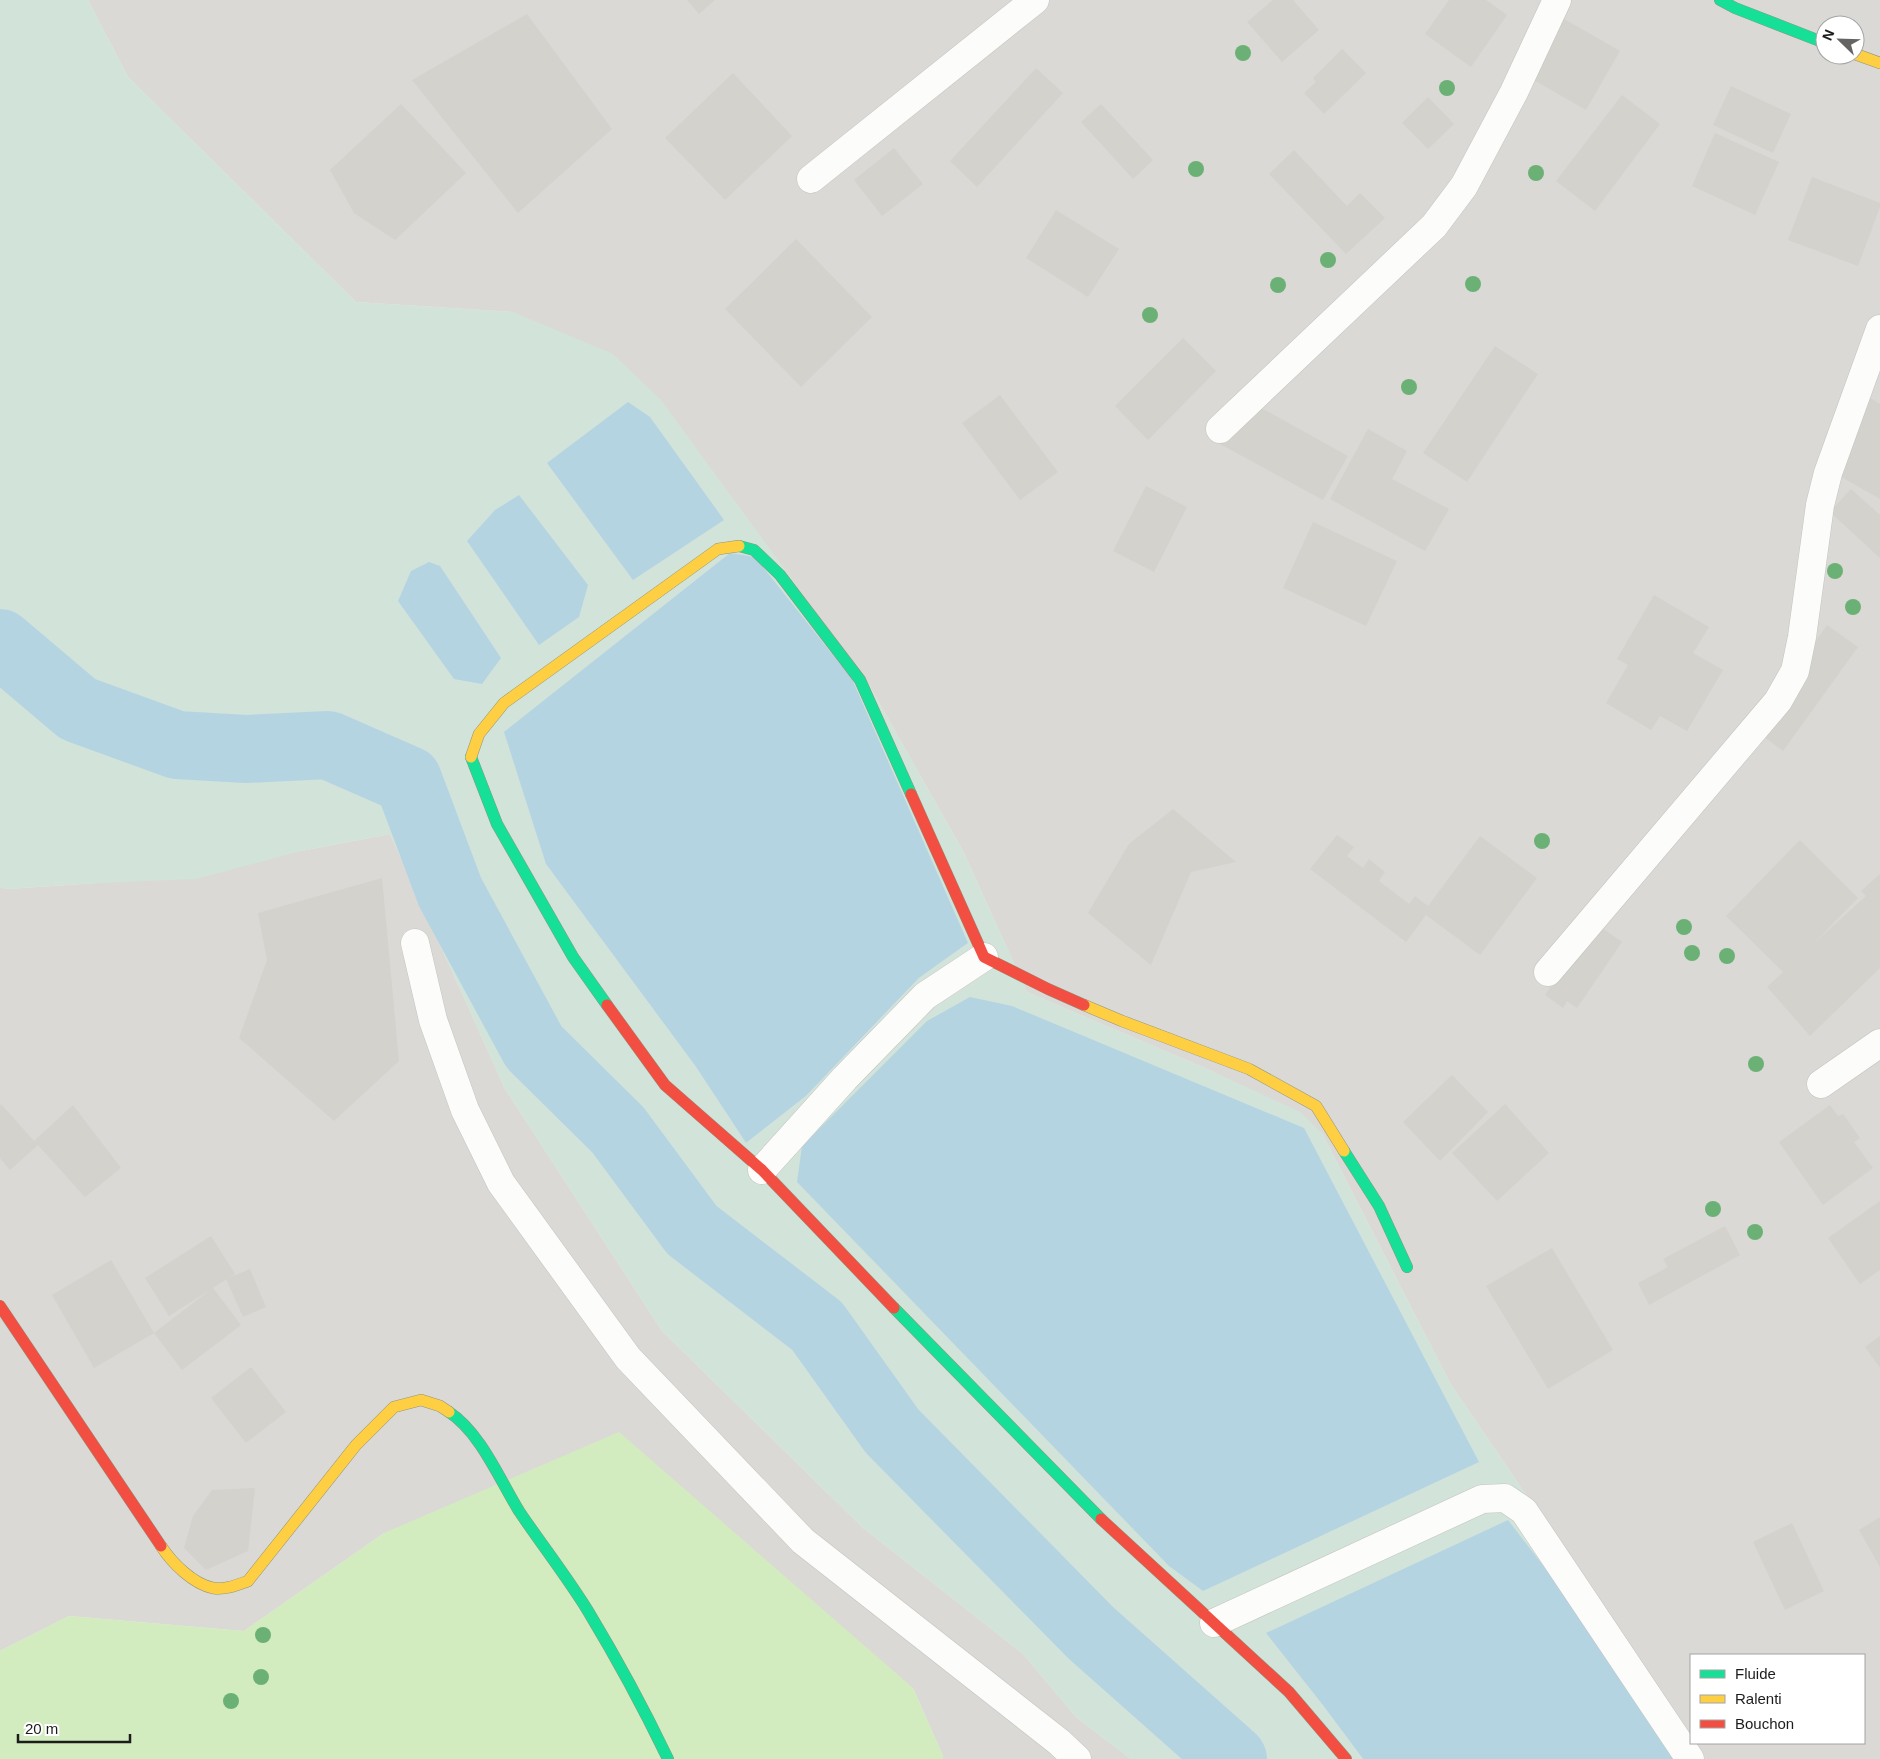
<svg xmlns="http://www.w3.org/2000/svg" width="1880" height="1759" viewBox="0 0 1880 1759" font-family="Arial,sans-serif">
  <rect width="100%" height="100%" fill="#eceae4"/>
  <g fill="#dad9d6" fill-rule="evenodd">
    <path d="M88 0H1880V1759H1706L1695 1743H1864V1655H1691V1737L1450 1383 1322 1133 1212 1071 1027 992 964 853 868 683 513 312 356 302 128 77ZM1825 25H1855V55H1825Z"/>
    <path d="M390 834 505 1089 662 1331 863 1528 1023 1654 1077 1718 1131 1759H942L943 1756 913 1688 384 1533 244 1631 69 1616 0 1651V887L7 889 97 883 301 851Z"/>
  </g>
  <path fill="#d3ecbf" d="M619 1432 913 1688 943 1756 942 1759H0V1651L69 1616 244 1631 384 1533Z"/>
  <path fill="#d2e3da" fill-rule="evenodd" d="M0 0H88L128 77 356 302 513 312 613 354 661 400 868 683 964 853 1027 992 1212 1071 1300 1112 1322 1133 1450 1383 1706 1759H1681L1322 1704 1363 1759H1131L1077 1718 1023 1654 863 1528 662 1331 505 1089 390 834 301 851 196 879 97 883 7 889 0 887ZM968 943 919 978 806 1096 746 1143 694 1064Z"/>
  <g fill="#b5d4e2">
    <path d="M628 402 650 417 724 520 633 580 547 463Z"/>
    <path d="M519 495 588 585 579 617 539 645 467 541 495 510Z"/>
    <path d="M730 553 755 557 852 679 968 943 919 978 806 1096 746 1143 694 1064 546 864 504 732Z"/>
    <path d="M429 562 440 566 501 658 482 684 454 679 398 601 411 571Z"/>
    <path d="M970 997 1012 1006 1304 1128 1479 1462 1203 1591 1169 1566 797 1182 802 1146 927 1021Z"/>
    <path d="M1508 1520 1618 1663 1681 1759H1363L1322 1704 1266 1633Z"/>
  </g>
  <g fill="none" stroke-linecap="round" stroke-linejoin="round">
    <path stroke="#b5d4e2" stroke-width="68" d="M0 643 78 709 177 745 246 749 328 745 408 780 450 892 534 1047 618 1130 692 1230 817 1326 892 1431 1091 1633 1233 1759"/>
  </g>
  <g fill="#d4d2cd">
    <path d="M687 0H715L699 14Z"/>
    <path d="M1273 0H1293L1319 30 1282 62 1247 22Z"/>
    <path d="M1449 0H1486L1507 15 1471 67 1425 34Z"/>
    <path d="M1552 12 1620 51 1586 110 1518 71Z"/>
    <path d="M527 14 612 129 518 213 412 80Z"/>
    <path d="M1342 49 1366 73 1324 114 1304 93 1316 82 1313 78Z"/>
    <path d="M1036 68 1063 93 977 187 950 161Z"/>
    <path d="M733 73 792 136 725 200 665 138Z"/>
    <path d="M1731 86 1791 114 1773 153 1713 125Z"/>
    <path d="M1622 95 1660 124 1595 211 1556 181Z"/>
    <path d="M1428 97 1454 124 1428 149 1402 123Z"/>
    <path d="M401 104 466 173 395 240 354 213 330 170Z"/>
    <path d="M1101 104 1153 160 1133 179 1081 122Z"/>
    <path d="M1715 133 1779 162 1755 215 1692 186Z"/>
    <path d="M894 148 923 184 882 216 854 180Z"/>
    <path d="M1294 150 1347 206 1360 193 1385 218 1346 254 1269 174Z"/>
    <path d="M1812 177 1880 203V207L1858 266 1788 240Z"/>
    <path d="M1056 210 1119 249 1088 297 1026 258Z"/>
    <path d="M796 239 872 317 801 387 725 309Z"/>
    <path d="M1183 338 1216 371 1148 440 1115 406Z"/>
    <path d="M1495 346 1538 374 1467 482 1423 453Z"/>
    <path d="M1000 395 1058 472 1020 500 962 423Z"/>
    <path d="M1865 395 1880 404V499L1824 467Z"/>
    <path d="M1245 399 1348 456 1323 500 1220 444Z"/>
    <path d="M1368 429 1407 451 1392 479 1449 509 1425 551 1330 499Z"/>
    <path d="M1146 486 1187 507 1154 572 1113 551Z"/>
    <path d="M1851 489 1880 515V558L1830 512Z"/>
    <path d="M1313 522 1397 561 1366 626 1283 588Z"/>
    <path d="M1654 595 1709 627 1693 653 1723 670 1687 731 1660 716 1651 730 1606 703 1628 665 1617 659Z"/>
    <path d="M1827 625 1858 647 1783 751 1753 729Z"/>
    <path d="M1173 809 1236 862 1191 872 1151 965 1088 913 1129 844Z"/>
    <path d="M1337 835 1354 847 1347 856 1363 868 1369 859 1385 872 1379 881 1409 904 1415 896 1428 906 1480 836 1537 878 1480 955 1426 915 1406 942 1310 869Z"/>
    <path d="M1800 840 1858 898 1814 943 1866 896 1861 891 1880 874V968L1810 1036 1767 987 1783 972 1726 916Z"/>
    <path d="M382 878 399 1061 334 1121 239 1038 267 960 258 913Z"/>
    <path d="M1595 923 1622 942 1577 1008 1567 1001 1563 1008 1545 995Z"/>
    <path d="M1452 1075 1488 1112 1440 1161 1403 1122Z"/>
    <path d="M1 1104 34 1141 73 1105 121 1168 85 1197 38 1145 10 1170 0 1158V1106Z"/>
    <path d="M1505 1104 1549 1153 1497 1201 1452 1153Z"/>
    <path d="M1830 1105 1838 1116 1843 1114 1860 1138 1854 1142 1873 1168 1823 1205 1779 1142Z"/>
    <path d="M1880 1201V1270L1860 1284 1828 1238Z"/>
    <path d="M1725 1226 1740 1255 1649 1305 1638 1283 1668 1267 1663 1259Z"/>
    <path d="M211 1236 235 1274 213 1288 241 1325 182 1370 154 1333 210 1290 169 1316 145 1278Z"/>
    <path d="M1552 1248 1613 1350 1548 1389 1486 1286Z"/>
    <path d="M111 1260 154 1333 94 1368 52 1295Z"/>
    <path d="M250 1269 266 1307 243 1317 226 1279Z"/>
    <path d="M1880 1336V1368L1865 1347Z"/>
    <path d="M251 1367 286 1412 246 1443 211 1398Z"/>
    <path d="M255 1488 248 1551 206 1570 184 1548 193 1516 212 1490Z"/>
    <path d="M1880 1517V1567L1859 1530Z"/>
    <path d="M1792 1523 1824 1591 1785 1610 1753 1542Z"/>
  </g>
  <g fill="none" stroke-linecap="round" stroke-linejoin="round">
    <g stroke="#c4c3c0" stroke-width="29">
      <g id="street">
        <path d="M811 179 1035 0"/>
        <path d="M1220 429 1434 226 1464 186 1514 92 1557 0"/>
        <path d="M415 943 433 1020 465 1110 501 1183 628 1358 803 1541 1059 1742 1077 1759"/>
        <path d="M1548 972 1778 701 1795 671 1802 637 1820 505 1828 473 1880 329"/>
        <path d="M1821 1084 1880 1043"/>
        <path d="M762 1170 845 1078 925 996 984 957"/>
        <path d="M1214 1623 1482 1499 1505 1498 1524 1511 1690 1759"/>
      </g>
    </g>
    <g stroke="#91957c" stroke-width="12">
      <g id="fast">
        <path d="M1720 0 1735 8 1825 43"/>
        <path d="M739 546 754 550 780 575 860 680 911 794"/>
        <path d="M471 757 497 824 573 957 607 1005"/>
        <path d="M1344 1151 1379 1206 1407 1267"/>
        <path d="M894 1308 1101 1519"/>
        <path d="M449 1412C480 1432 500 1480 519 1511 542 1545 567 1577 588 1611 617 1659 644 1709 668 1759"/>
      </g>
    </g>
    <g stroke="#91957c" stroke-width="12">
      <g id="slow">
        <path d="M1855 54 1880 63"/>
        <path d="M471 757 479 734 504 703 718 549 739 546"/>
        <path d="M1084 1005 1122 1021 1249 1069 1316 1106 1344 1151"/>
        <path d="M161 1546C172 1563 193 1584 213 1588 225 1590 237 1585 248 1581L356 1445 394 1407 421 1400 440 1406 449 1412"/>
      </g>
    </g>
    <g stroke="#91957c" stroke-width="12">
      <g id="jam">
        <path d="M911 794 984 957 1048 989 1084 1005"/>
        <path d="M607 1005 665 1085 762 1170 894 1308"/>
        <path d="M0 1306 161 1546"/>
        <path d="M1101 1519 1289 1692 1346 1759"/>
      </g>
    </g>
    <use href="#street" stroke="#fcfcfb" stroke-width="28"/>
    <use href="#fast" stroke="#16e098" stroke-width="11"/>
    <use href="#slow" stroke="#ffcf43" stroke-width="11"/>
    <use href="#jam" stroke="#f24e42" stroke-width="11"/>
  </g>
  <g fill="#6bb175">
    <circle cx="1243" cy="53" r="8"/>
    <circle cx="1447" cy="88" r="8"/>
    <circle cx="1196" cy="169" r="8"/>
    <circle cx="1536" cy="173" r="8"/>
    <circle cx="1328" cy="260" r="8"/>
    <circle cx="1473" cy="284" r="8"/>
    <circle cx="1278" cy="285" r="8"/>
    <circle cx="1150" cy="315" r="8"/>
    <circle cx="1409" cy="387" r="8"/>
    <circle cx="1835" cy="571" r="8"/>
    <circle cx="1853" cy="607" r="8"/>
    <circle cx="1542" cy="841" r="8"/>
    <circle cx="1684" cy="927" r="8"/>
    <circle cx="1692" cy="953" r="8"/>
    <circle cx="1727" cy="956" r="8"/>
    <circle cx="1756" cy="1064" r="8"/>
    <circle cx="1713" cy="1209" r="8"/>
    <circle cx="1755" cy="1232" r="8"/>
    <circle cx="263" cy="1635" r="8"/>
    <circle cx="261" cy="1677" r="8"/>
    <circle cx="231" cy="1701" r="8"/>
  </g>
  <rect x="1690" y="1654" width="175" height="90" fill="#ffffff" stroke="#a4a4a4"/>
  <rect x="1700" y="1670" width="25" height="8" fill="#16e098" stroke="#a4a4a4"/>
  <text x="1735" y="1679" font-size="15" fill="#1c1c1c">Fluide</text>
  <rect x="1700" y="1695" width="25" height="8" fill="#ffcf43" stroke="#a4a4a4"/>
  <text x="1735" y="1704" font-size="15" fill="#1c1c1c">Ralenti</text>
  <rect x="1700" y="1720" width="25" height="8" fill="#f24e42" stroke="#a4a4a4"/>
  <text x="1735" y="1729" font-size="15" fill="#1c1c1c">Bouchon</text>
  <g transform="translate(1840 40) rotate(293)"><circle r="24" fill="#ffffff" stroke="#a4a4a4"/>
  <path d="M0-4L9 19L0 12L-9 19Z" fill="#656462"/>
  <text y="-8" font-size="14" font-weight="bold" text-anchor="middle" fill="#1c1c1c">N</text>
  </g>
  <path d="M18 1734v8h112v-8" fill="none" stroke="#1c1c1c" stroke-width="2.5"/>
  <text x="25" y="1734" font-size="15" fill="#1c1c1c" stroke="#ffffff" stroke-width="4" paint-order="stroke">20 m</text>
</svg>
